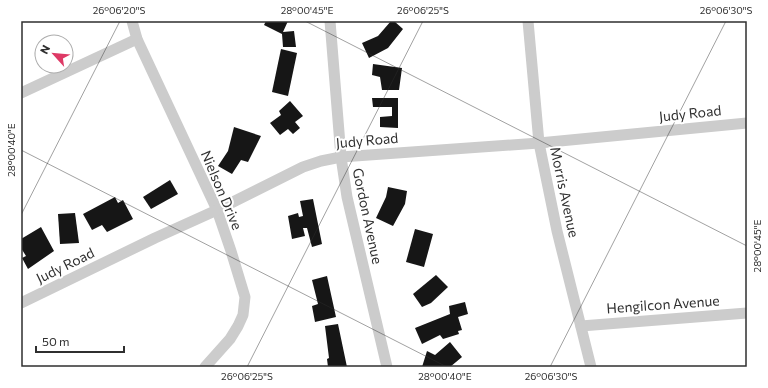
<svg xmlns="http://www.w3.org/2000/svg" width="768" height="388" viewBox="0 0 768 388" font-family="Commissioner,sans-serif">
  <rect width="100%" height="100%" fill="#fff"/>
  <g fill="#161616">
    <path d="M266 21H288L283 32 294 31 296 47H283L282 34 264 25Z"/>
    <path d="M391 21H394L403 29 388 48 369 58 362 43 378 36Z"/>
    <path d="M281 49 297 53 288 96 272 92Z"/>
    <path d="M373 64 402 68 399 90H382L380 77 372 75Z"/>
    <path d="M372 98H398V128L380 127V117L392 116V107H373Z"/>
    <path d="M290 101 303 116 295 122 300 128 293 134 288 129 280 135 270 123 281 115 279 111Z"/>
    <path d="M234 127 261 136 248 162 241 160 232 174 218 166 228 151Z"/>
    <path d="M170 180 178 194 151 209 143 197Z"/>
    <path d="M388 187 407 191 405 204 393 226 376 218 386 197Z"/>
    <path d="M115 197 118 203 123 200 133 219 107 232 102 225 92 230 83 214Z"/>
    <path d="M313 199 322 244 312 247 307 228H303L305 236 292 239 288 216 298 213 299 217 303 216 300 201Z"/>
    <path d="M75 213 79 243 60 244 58 214Z"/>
    <path d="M41 227 54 251 28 269 22 258 26 256 21 248V239Z"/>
    <path d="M415 229 433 234 424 267 406 262Z"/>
    <path d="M436 275 448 287 431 303 422 307 413 294Z"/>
    <path d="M327 276 336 317 315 322 312 306 318 304 312 280Z"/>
    <path d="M465 302 468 314 458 317 462 330 458 331 459 334 443 339 440 335 422 344 415 328 450 314 449 306Z"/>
    <path d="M338 324 347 367H328L327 359 329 358 325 326Z"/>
    <path d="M450 342 462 357 450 367H422L427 351 435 355Z"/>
  </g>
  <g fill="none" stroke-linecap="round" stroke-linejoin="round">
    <g stroke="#ccc" stroke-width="11">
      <path d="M132 21 137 39 217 210 231 251 245 297 243 315 238 326 230 339 205 367"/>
      <path d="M330 21 341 157 347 197 387 367"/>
      <path d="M528 21 539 143 557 231 591 367"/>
      <path d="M21 93 137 39"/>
      <path d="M21 303 155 238 217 210 303 167 321 161 341 157 539 143 747 123"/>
      <path d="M581 326 747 313"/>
    </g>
  </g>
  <path fill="none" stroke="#2f2f2f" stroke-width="1" stroke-opacity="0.45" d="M305 21 747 246M21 150 447 367M21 215 120 21M247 367 423 21M550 367 726 21"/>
  <g text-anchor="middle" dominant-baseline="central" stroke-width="4" stroke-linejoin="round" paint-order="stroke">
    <g font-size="14" fill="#2f2f2f" stroke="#fff">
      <text transform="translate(690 113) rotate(-6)">Judy Road</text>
      <text transform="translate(367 140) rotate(-5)">Judy Road</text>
      <text transform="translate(222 190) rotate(67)">Nielson Drive</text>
      <text transform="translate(565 192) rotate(78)">Morris Avenue</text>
      <text transform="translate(368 216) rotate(78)">Gordon Avenue</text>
      <text transform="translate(65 265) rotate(-26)">Judy Road</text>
      <text transform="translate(663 304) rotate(-4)">Hengilcon Avenue</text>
    </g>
  </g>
  <rect width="768" height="388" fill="none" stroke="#ffffff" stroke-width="44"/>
  <g transform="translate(54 54) rotate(297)"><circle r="19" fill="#ffffff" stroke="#acacac"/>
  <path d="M0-3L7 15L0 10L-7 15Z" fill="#de3a66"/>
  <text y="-6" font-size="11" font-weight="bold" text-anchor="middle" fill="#2f2f2f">N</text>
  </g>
  <path d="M36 346v6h88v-6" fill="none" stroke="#2f2f2f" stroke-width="2"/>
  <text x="42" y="346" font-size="12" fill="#2f2f2f" stroke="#ffffff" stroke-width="3" paint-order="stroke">50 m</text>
  <rect x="22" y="22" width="724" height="344" fill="none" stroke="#2f2f2f" stroke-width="1.5"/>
  <g font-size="10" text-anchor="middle" fill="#2f2f2f">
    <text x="119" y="14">26°06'20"S</text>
    <text x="307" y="14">28°00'45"E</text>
    <text x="423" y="14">26°06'25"S</text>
    <text x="726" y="14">26°06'30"S</text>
    <text transform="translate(11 150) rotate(-90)" y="4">28°00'40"E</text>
    <text transform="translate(757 246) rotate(-90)" y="4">28°00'45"E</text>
    <text x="247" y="380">26°06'25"S</text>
    <text x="445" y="380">28°00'40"E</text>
    <text x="551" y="380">26°06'30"S</text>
  </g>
</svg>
